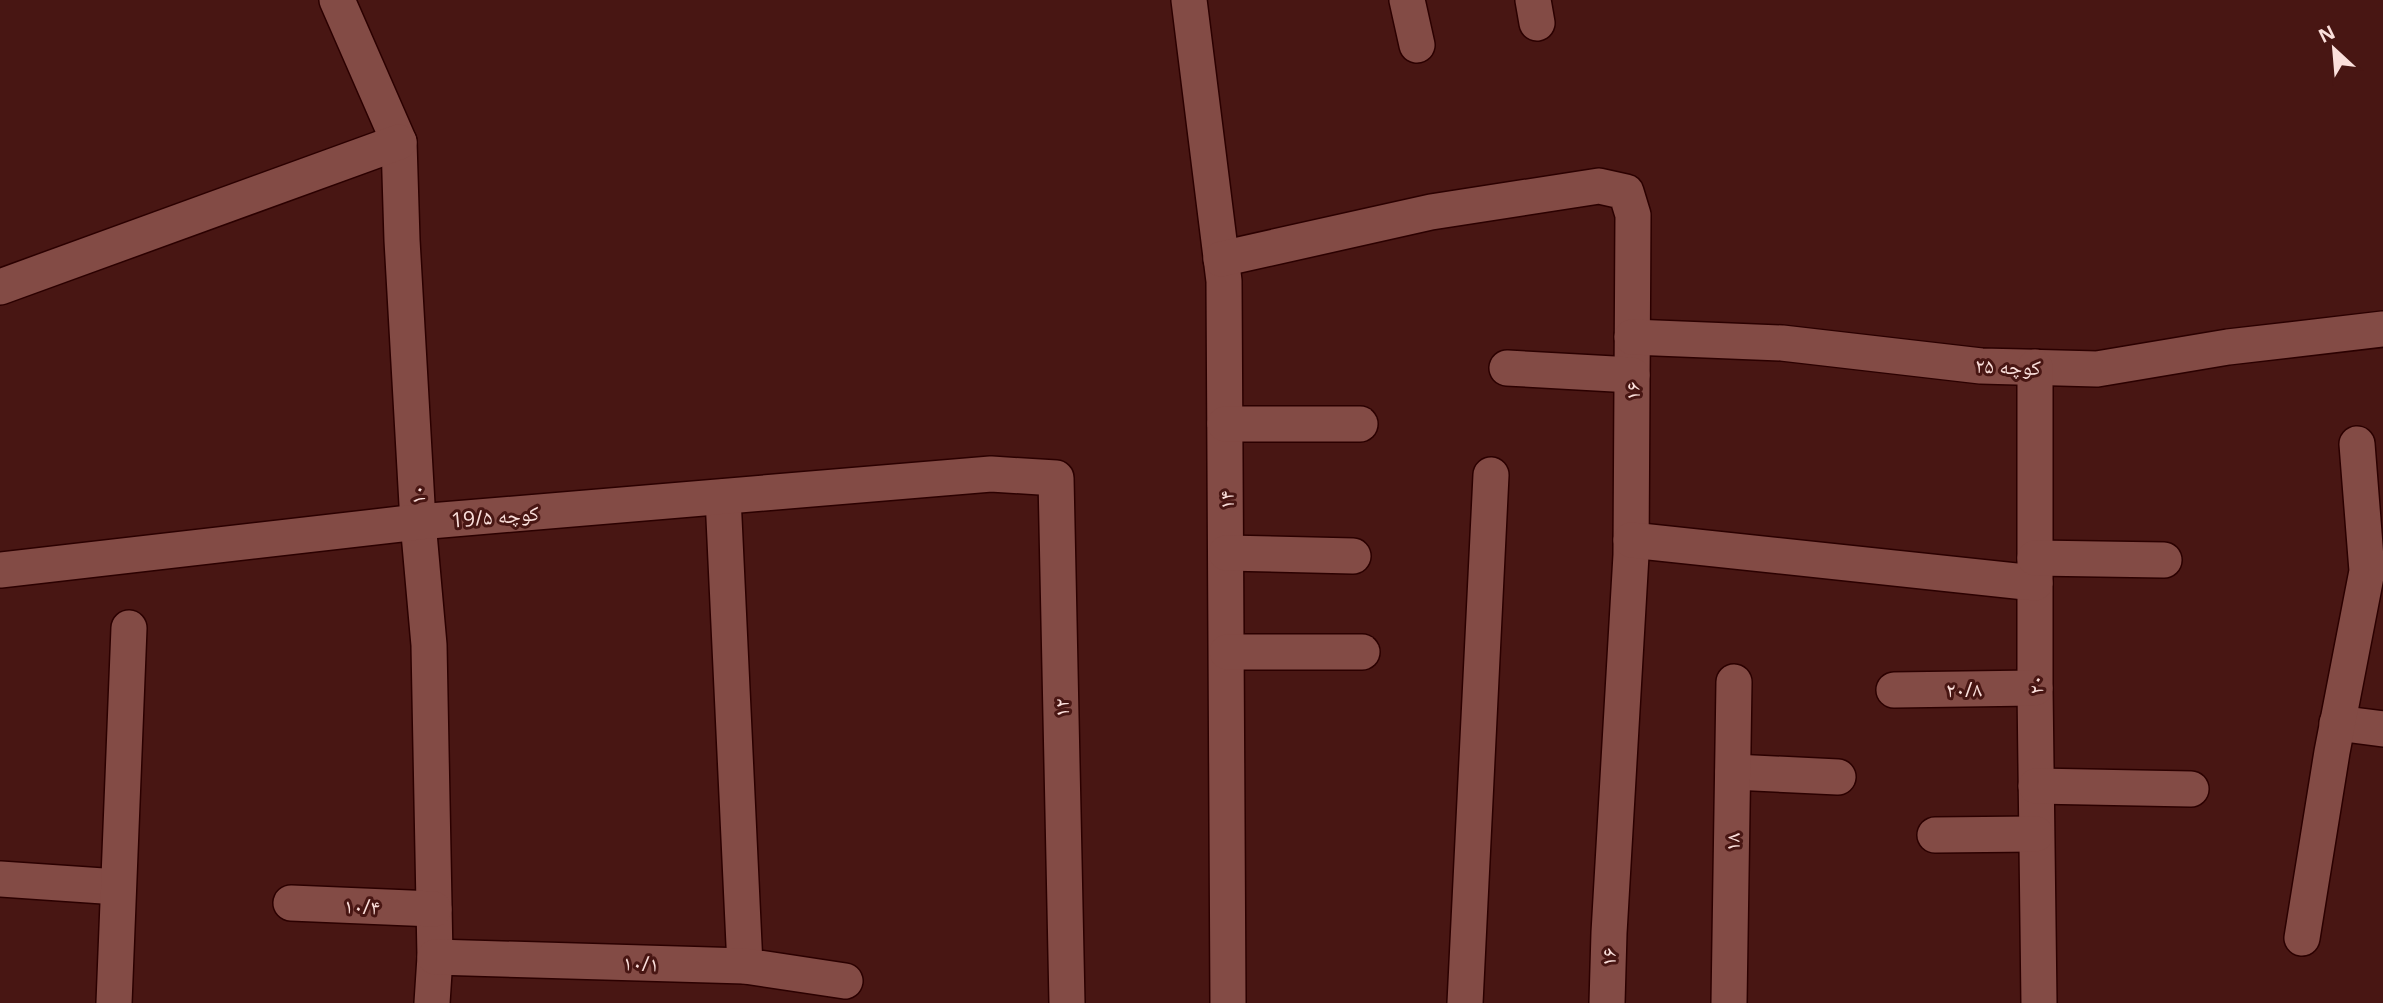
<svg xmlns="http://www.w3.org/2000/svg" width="2383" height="1003" viewBox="0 0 2383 1003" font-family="'Open Sans','Noto Naskh Arabic',sans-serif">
  <rect width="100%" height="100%" fill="#481613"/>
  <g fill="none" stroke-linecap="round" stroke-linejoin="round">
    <g stroke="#2b0000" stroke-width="38">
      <g id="minor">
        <path d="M337 0 399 142 402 240 418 522 429 645 435 957 432 1003"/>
        <path d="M1189 0 1224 281 1228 1003"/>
        <path d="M1407 0 1417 45"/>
        <path d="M1533 0 1537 23"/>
        <path d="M1221 259 1431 212 1599 186 1626 192 1633 215 1631 555 1609 933 1607 1003"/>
        <path d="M0 287 399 142"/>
        <path d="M1632 337 1782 343 1981 366 2097 369 2228 347 2383 329"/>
        <path d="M2035 367V688L2039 1003"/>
        <path d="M1507 368 1632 375"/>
        <path d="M1225 424H1360"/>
        <path d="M723 497 745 966"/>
        <path d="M1631 540 2035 583"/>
        <path d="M1226 553 1353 556"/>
        <path d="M2035 558 2164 560"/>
        <path d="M0 570 418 522 991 474 1056 478 1067 1003"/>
        <path d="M1227 652H1362"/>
        <path d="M1894 690 2035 688"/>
        <path d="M2337 723 2383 729"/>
        <path d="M1733 772 1838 777"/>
        <path d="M2036 786 2191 789"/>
        <path d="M1935 835 2036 834"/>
        <path d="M0 879 118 887"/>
        <path d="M291 903 434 909"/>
        <path d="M2302 938 2332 752 2367 571 2357 444"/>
        <path d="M435 957 745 966 845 981"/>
        <path d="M114 1003 129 628"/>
        <path d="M1465 1003 1491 475"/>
        <path d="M1729 1003 1734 682"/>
      </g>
    </g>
    <use href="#minor" stroke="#834b45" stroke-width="35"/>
  </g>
  <g text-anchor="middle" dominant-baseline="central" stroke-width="6" stroke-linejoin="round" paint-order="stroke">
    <g font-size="21" fill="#fbe0dc" stroke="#481613">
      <text transform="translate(2008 366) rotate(2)">کوچه ۲۵</text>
      <text transform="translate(1632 391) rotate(-90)">۱۶</text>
      <text transform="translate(417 495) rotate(-93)">۱۰</text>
      <text transform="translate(1226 500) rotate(-90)">۱۴</text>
      <text transform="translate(495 516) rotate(-5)">کوچه 19/۵</text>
      <text transform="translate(2035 685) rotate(-90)">۲۰</text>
      <text transform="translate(1964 689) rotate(-1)">۲۰/۸</text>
      <text transform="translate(1061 708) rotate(-91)">۱۲</text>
      <text transform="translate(1732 842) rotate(-89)">۱۸</text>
      <text transform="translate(362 906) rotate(2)">۱۰/۴</text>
      <text transform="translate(1608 957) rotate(-89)">۱۶</text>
      <text transform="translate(641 963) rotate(2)">۱۰/۱</text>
    </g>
  </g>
  <g transform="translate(2334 49) rotate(334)" stroke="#481613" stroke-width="5" paint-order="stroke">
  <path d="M0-5L12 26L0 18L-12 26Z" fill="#fbe0dc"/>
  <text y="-10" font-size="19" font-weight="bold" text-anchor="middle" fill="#fbe0dc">N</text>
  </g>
</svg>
